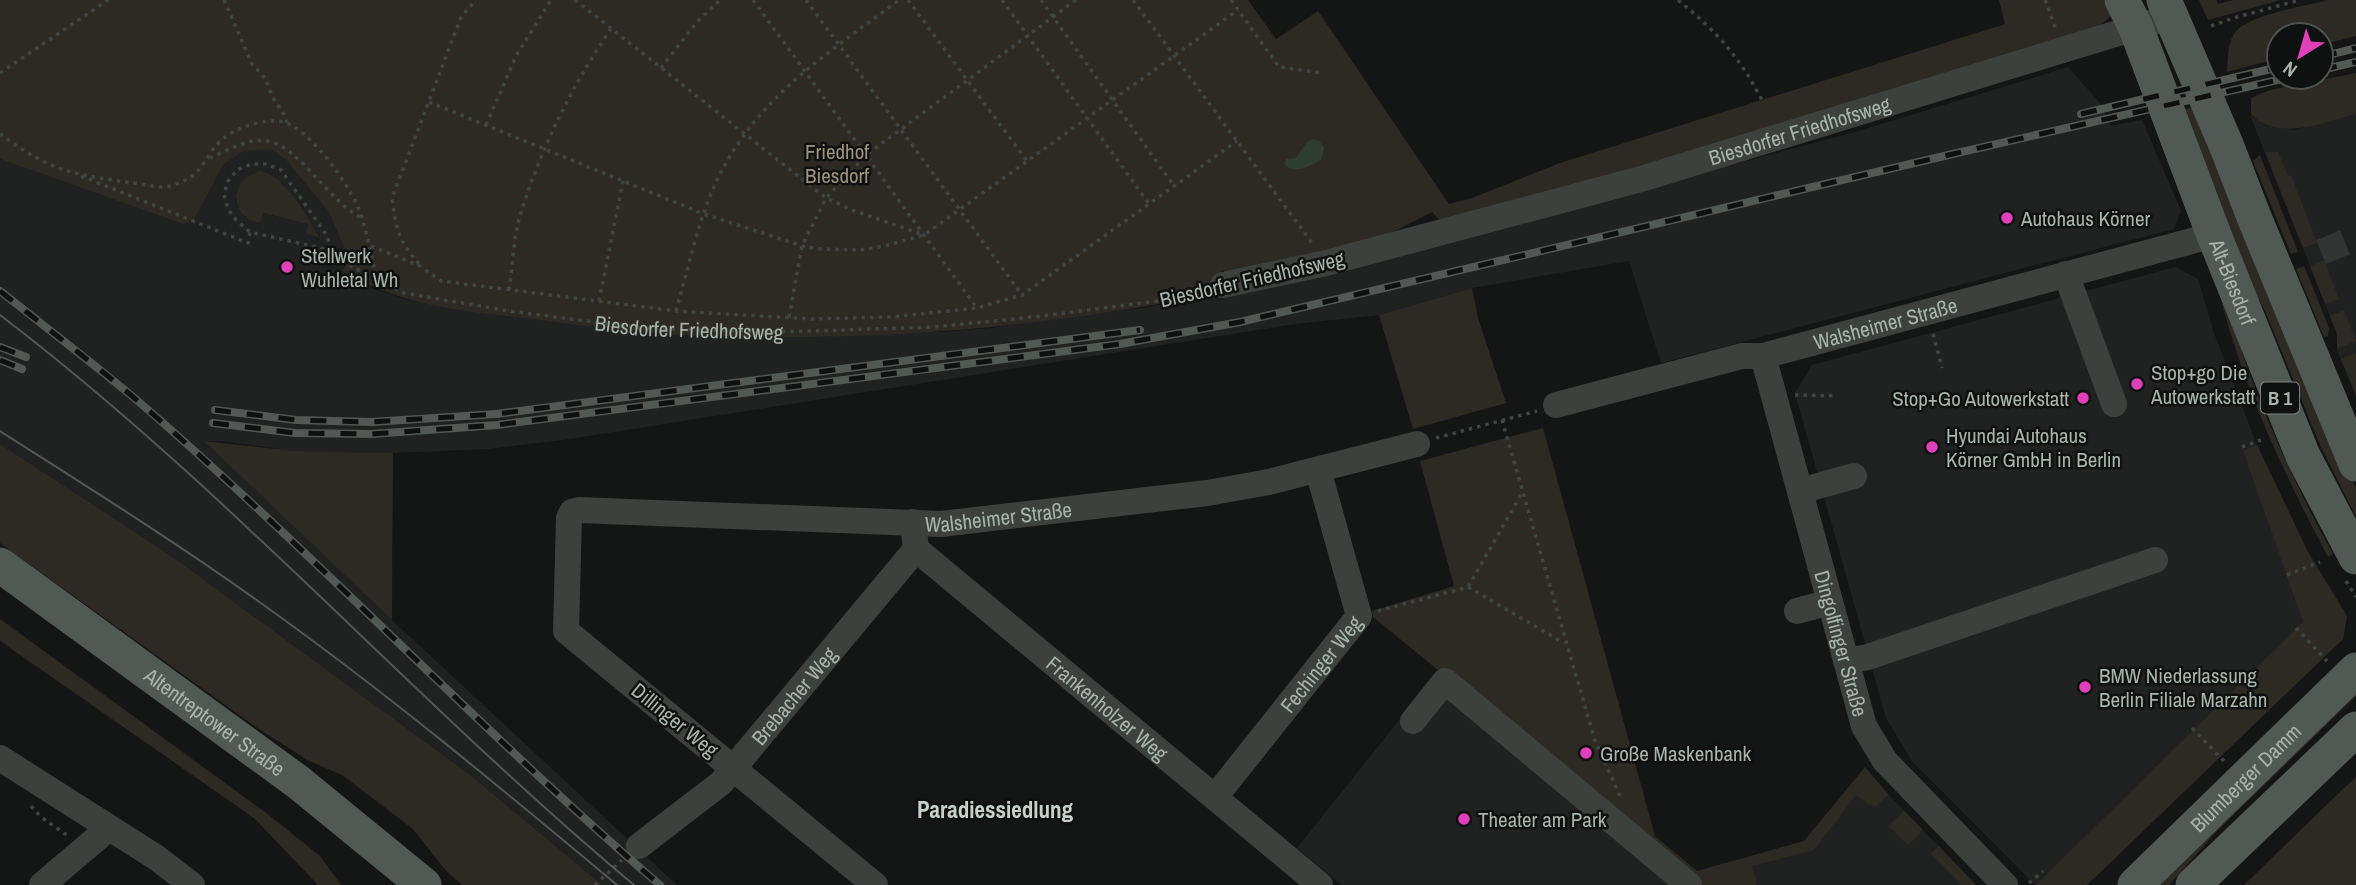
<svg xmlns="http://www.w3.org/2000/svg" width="2356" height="885" viewBox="0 0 2356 885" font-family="'Archivo Narrow',sans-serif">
  <rect width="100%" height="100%" fill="#141515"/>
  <g fill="#202221" fill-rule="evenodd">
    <path d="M2068 67 2100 103 2110 126 2142 120 2181 211 2174 229 1661 363 1629 261 1472 288 1379 315 1295 324 563 440 488 449 393 453 296 451 219 441H205L392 620 677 885H602L469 774 170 555 0 444V159L183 224 194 220 224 164 244 151 272 150 286 160 328 211 345 249 351 258 343 271 374 289 405 299 500 315 664 334 940 332 990 328 1148 307 1457 238 1855 132ZM282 183 320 236 306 234 308 224 262 213 245 217 238 208 235 199Z"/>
    <path d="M2356 114V396L2337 350V334L2250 115 2267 126 2295 130Z"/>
    <path d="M2175 267 2198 279 2214 333 2257 445 2308 552 2347 616 2343 639 2087 885H2035L1912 761 1886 718 1795 393 1812 365Z"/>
    <path d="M1439 670 1684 885H1342L1297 848Z"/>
    <path d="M1865 767 1888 794 1976 885H1702L1688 874 1804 841Z"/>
  </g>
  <g fill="#2d2a24">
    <path d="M0 0H1248L1276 39 1318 11 1449 204 1472 198 1560 163 2005 24 1999 0H2104L2111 16 2097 28 1444 225 1432 212 1368 245 1233 277 1223 270 1213 277 1217 293C1036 330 851 344 666 334 624 331 582 325 540 320 473 312 400 307 342 271L351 258 345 249 328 211 286 160 272 150 244 151 224 164 194 220 183 224 0 159Z"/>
    <path d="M2199 0H2216L2218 4 2233 0H2281L2208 20Z"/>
    <path d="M2328 0H2356V36L2321 45V35H2279V58L2227 72C2228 60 2227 45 2234 34 2245 15 2306 6 2328 0Z"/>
    <path d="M2356 73V114C2324 122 2277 143 2251 114V98L2270 90Z"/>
    <path d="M2195 107 2335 445 2356 488V517L2320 445 2265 311 2230 243 2180 111Z"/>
    <path d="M2265 152H2278L2288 176 2291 175 2317 243 2303 248Z"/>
    <path d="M2260 155 2298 252 2291 254 2253 161Z"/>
    <path d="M261 171C288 179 305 215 320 237L306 234 308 224 263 213 260 223C226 216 230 178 261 171Z"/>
    <path d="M2324 260 2339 299 2325 304 2310 266Z"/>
    <path d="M2304 266 2329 328 2328 336 2324 337 2296 269Z"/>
    <path d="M1472 288 1478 318 1506 403 1413 429 1379 315Z"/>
    <path d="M2226 303C2252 390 2289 475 2333 554L2328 557C2285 476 2246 393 2222 304Z"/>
    <path d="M2344 310 2356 341 2337 349V334L2330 316Z"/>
    <path d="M2356 353V396L2341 359Z"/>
    <path d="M1543 428 1655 836 1697 871 1804 841 1865 767 1888 794 1877 806 1869 805 1856 795 1814 850 1752 866 1757 883 1755 885H1702L1373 617 1372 611 1454 586 1420 461Z"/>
    <path d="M204 441 296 451 393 453 392 620Z"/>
    <path d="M0 444 170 555 469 774 602 885H463L447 872 413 829 342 775 307 760 253 725 0 543Z"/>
    <path d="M2257 445 2308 552 2347 616 2343 639 2087 885H2036L2303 622 2243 450Z"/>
    <path d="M0 619 265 812 320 856 341 885H318L256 820 244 811 0 641Z"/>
    <path d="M2356 685V696L2218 830 2169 885H2154Z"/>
    <path d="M2356 777V885H2244L2343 789Z"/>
    <path d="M1904 811 1923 830 1908 845 1889 826Z"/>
    <path d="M1939 846 1976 885H1962L1931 854Z"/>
  </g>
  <path fill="#2e3d2f" d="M1313 139 1319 141 1324 147 1322 159C1311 166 1294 175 1284 164L1286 159 1296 158 1307 142Z"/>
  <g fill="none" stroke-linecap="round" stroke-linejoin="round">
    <path stroke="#313533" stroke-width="26" stroke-dasharray="26 13" stroke-linecap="butt" d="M2321 252 2356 238"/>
    <g stroke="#3f4641" stroke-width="3.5" stroke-dasharray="3.5 5" stroke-linecap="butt">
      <path d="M224 0 252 64 265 78 273 98 285 116 287 123"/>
      <path d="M575 0 826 198 852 210 924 235"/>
      <path d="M753 0 977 308"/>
      <path d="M806 0 1022 295"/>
      <path d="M908 0 1027 161"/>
      <path d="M1002 0 1149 204"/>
      <path d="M1041 0 1174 186"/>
      <path d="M1133 0 1312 243"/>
      <path d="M1231 0 1279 67 1323 73"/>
      <path d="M1678 0C1716 31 1739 56 1762 100"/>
      <path d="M2045 0 2056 29"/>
      <path d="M2211 26 2237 17 2300 0"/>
      <path d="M661 68 697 22 720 0"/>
      <path d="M0 73 108 0"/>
      <path d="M429 102 704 214 802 246 821 249 860 250 885 246 924 235 1238 10"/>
      <path d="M486 125 516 56 551 0"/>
      <path d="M0 134C22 150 48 167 75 173 94 178 114 180 133 183 144 184 159 189 170 186 210 175 201 153 228 135 243 125 272 116 289 124 314 137 345 179 357 205 368 230 370 256 378 281"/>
      <path d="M210 158C226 151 250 137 268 141 298 146 330 202 360 217"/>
      <path d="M81 176 248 243 250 232"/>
      <path d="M371 246 420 266 441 281 676 311 812 319 890 317 977 308 1022 295 1237 141"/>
      <path id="s1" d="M329 250 328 237 281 170 266 164H251L237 170 228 181 224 194 228 209 236 220 250 232 329 250 347 264 404 293 509 311 640 328 781 332 934 327 1042 316 1165 300 1204 290"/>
      <path d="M419 264C398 240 396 229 392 198L461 17 476 0"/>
      <path d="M509 290C513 266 513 239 520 216 540 150 572 85 611 29"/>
      <path d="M599 301 623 181"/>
      <path d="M676 311C689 266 699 216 720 174 761 94 830 52 899 0"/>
      <path d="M789 317 802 246 826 198 866 155 1076 0"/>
      <path d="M1933 334 1942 368"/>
      <path d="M1795 395 1834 396"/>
      <path d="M1502 420 1595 741 1621 798"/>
      <path d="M1436 438 1537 411"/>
      <path d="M2242 447 2261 440"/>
      <path d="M2287 575 2320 562"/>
      <path d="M2346 581 2356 597"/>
      <path d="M1468 587 1564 643"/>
      <path d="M1378 611 1468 587 1522 493"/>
      <path d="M2296 628 2327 661"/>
      <path d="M2192 728 2224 761"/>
      <path d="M31 806 41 817 68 836"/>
      <path d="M2029 883 2043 871"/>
      <path d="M595 885 622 860"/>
    </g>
    <g stroke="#3c413e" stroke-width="26">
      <path d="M2066 274 2114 404"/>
      <path id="s2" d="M1223 285 1326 263 1641 179 2154 22"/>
      <path id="s3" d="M1763 356 1864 726 1885 761 2005 885"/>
      <path id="s4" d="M1556 405 1742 356H1763L2214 235"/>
      <path d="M1800 491 1854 476"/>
      <path id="s5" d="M913 522 916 549 1320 885"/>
      <path d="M1797 611 1830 602"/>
      <path d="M1846 661 1868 657 2155 560"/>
      <path d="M1413 721 1445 681 1689 885"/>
      <path d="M0 758 157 858 192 885"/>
      <path id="s6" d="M1215 797 1359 616 1318 470"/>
      <path id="s7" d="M639 846 721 783 916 549"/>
      <path d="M42 885 109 828"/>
      <path id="s8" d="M875 885 566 631 569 518 572 512 579 510 941 524 1207 493 1269 482 1417 444"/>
    </g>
    <g stroke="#515954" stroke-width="35">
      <path id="s9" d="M2122 0 2136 28 2214 235 2303 456 2356 557"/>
      <path d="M2164 0 2227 147 2254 217 2356 464"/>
      <path id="s10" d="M0 565 298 782 424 885"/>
      <path id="s11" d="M2135 885 2356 670"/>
      <path d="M2193 885 2356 729"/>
    </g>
    <g stroke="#525954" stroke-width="2">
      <path d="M0 315C226 487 416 703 634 885"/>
      <path d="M0 431C89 488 179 544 265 606 387 693 502 789 617 885"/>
    </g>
    <g stroke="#525954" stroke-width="8">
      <g id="rail">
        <path d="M2321 57 2356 48"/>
        <path d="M2321 70 2356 62"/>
        <path d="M2081 114 2279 67"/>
        <path d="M0 291C44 326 89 360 132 396 314 552 478 729 660 885"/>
        <path d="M0 347 26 357"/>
        <path d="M0 360 22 369"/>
        <path d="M215 410 296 420 372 422 496 414 1140 330"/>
        <path d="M213 423 295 433 372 434 497 425 1120 344 1240 322 1957 153 2291 77"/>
      </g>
    </g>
    <use href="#rail" stroke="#0f1010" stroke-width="5" stroke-dasharray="16" stroke-linecap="butt"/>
  </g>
  <g fill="#e041ba" stroke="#0f1010" stroke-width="2.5">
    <circle cx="2007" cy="218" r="7"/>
    <circle cx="287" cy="267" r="7"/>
    <circle cx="2137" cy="384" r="7"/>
    <circle cx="2083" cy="398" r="7"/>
    <circle cx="1932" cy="447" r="7"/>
    <circle cx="2085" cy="687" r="7"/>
    <circle cx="1586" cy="753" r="7"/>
    <circle cx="1464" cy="819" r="7"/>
  </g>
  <g text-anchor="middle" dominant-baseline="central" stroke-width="5" stroke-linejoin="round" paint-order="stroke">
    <rect fill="#0f1010" stroke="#79837c" stroke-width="2" x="2261" y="382.5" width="38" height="31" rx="5"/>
    <g font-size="19" font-weight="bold" fill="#a7b4aa">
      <text x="2280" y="398">B 1</text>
    </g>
    <g font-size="21" fill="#a7b4aa" stroke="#0f1010">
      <text stroke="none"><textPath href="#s2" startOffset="597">Biesdorfer Friedhofsweg</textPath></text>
      <text transform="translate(1252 279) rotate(-13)">Biesdorfer Friedhofsweg</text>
      <text stroke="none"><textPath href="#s9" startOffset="303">Alt-Biesdorf</textPath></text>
      <text stroke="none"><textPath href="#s4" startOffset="340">Walsheimer Straße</textPath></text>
      <text stroke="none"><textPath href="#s1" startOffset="672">Biesdorfer Friedhofsweg</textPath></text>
      <text stroke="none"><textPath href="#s8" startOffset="947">Walsheimer Straße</textPath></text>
      <text stroke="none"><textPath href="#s3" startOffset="298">Dingolfinger Straße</textPath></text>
      <text stroke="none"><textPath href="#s6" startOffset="170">Fechinger Weg</textPath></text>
      <text stroke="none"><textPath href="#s7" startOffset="217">Brebacher Weg</textPath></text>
      <text stroke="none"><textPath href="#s5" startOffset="276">Frankenholzer Weg</textPath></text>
      <text transform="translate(675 720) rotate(39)">Dillinger Weg</text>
      <text stroke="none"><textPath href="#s10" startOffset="266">Altentreptower Straße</textPath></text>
      <text stroke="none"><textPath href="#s11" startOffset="154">Blumberger Damm</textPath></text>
    </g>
    <g font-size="21" fill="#9e9380" stroke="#0f1010">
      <text x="837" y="151">Friedhof<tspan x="837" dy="24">Biesdorf</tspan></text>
    </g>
    <g font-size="21" fill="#a7b4aa" stroke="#0f1010" text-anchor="start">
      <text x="2021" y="218">Autohaus Körner</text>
      <text x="301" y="255">Stellwerk<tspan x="301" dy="24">Wuhletal Wh</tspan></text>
      <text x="2151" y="372">Stop+go Die<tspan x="2151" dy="24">Autowerkstatt</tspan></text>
      <text x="2069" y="398" text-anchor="end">Stop+Go Autowerkstatt</text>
      <text x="1946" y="435">Hyundai Autohaus<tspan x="1946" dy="24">Körner GmbH in Berlin</tspan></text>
      <text x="2099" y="675">BMW Niederlassung<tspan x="2099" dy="24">Berlin Filiale Marzahn</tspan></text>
      <text x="1600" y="753">Große Maskenbank</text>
      <text x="1478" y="819">Theater am Park</text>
    </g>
    <g font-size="23" font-weight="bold" fill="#c7d1ca" stroke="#0f1010">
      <text x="995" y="809">Paradiessiedlung</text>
    </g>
  </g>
  <g transform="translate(2300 56) rotate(217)"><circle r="33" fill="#0f1010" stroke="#4c524e" stroke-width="2"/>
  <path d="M0-5L12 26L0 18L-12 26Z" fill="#e041ba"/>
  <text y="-10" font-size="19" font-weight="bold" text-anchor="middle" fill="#a7b4aa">N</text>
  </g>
</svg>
